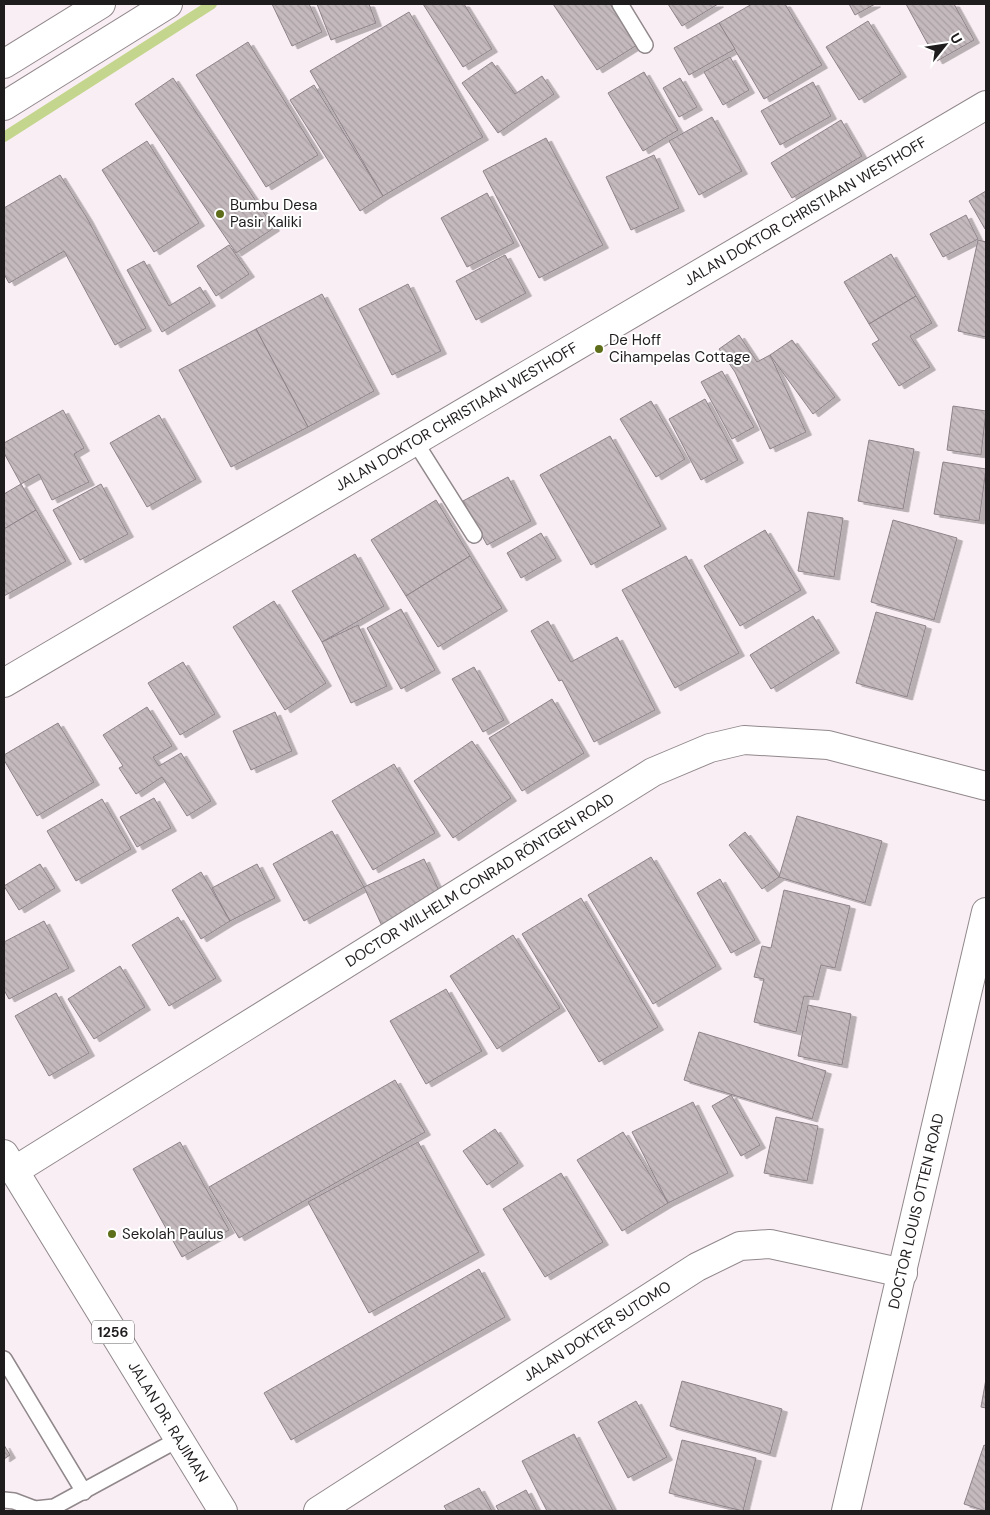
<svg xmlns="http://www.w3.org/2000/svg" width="990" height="1515" viewBox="0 0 990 1515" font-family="'DM Sans',sans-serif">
  <defs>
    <pattern id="building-back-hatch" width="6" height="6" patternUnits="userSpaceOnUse" patternTransform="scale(1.25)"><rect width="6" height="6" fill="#c4babe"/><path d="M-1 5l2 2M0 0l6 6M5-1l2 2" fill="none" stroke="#a89fa3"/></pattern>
    <filter id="shadow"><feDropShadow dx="5.5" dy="3" stdDeviation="0" flood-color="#0004"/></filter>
  </defs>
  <rect width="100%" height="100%" fill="#f9eef3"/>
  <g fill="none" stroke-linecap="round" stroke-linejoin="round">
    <path stroke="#c4d68d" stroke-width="10" d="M4 137 212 4"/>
  </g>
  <g fill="url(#building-back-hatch)" stroke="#8d8388" filter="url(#shadow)">
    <path d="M272 4H309L322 32 292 46Z"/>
    <path d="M317 4H369L376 23 331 40Z"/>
    <path d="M423 4H464L492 49 463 67Z"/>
    <path d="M553 4H610L637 45 597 70Z"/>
    <path d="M668 4H718L682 26Z"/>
    <path d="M752 4H785L822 65 764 99 719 23Z"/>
    <path d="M849 4H875L855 15Z"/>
    <path d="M906 4H954L974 40 937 61Z"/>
    <path d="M409 12 483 137 383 196 310 71Z"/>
    <path d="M868 21 901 74 859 100 826 47Z"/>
    <path d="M719 23 735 49 689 75 674 48Z"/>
    <path d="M248 42 318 155 266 187 196 75Z"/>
    <path d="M730 57 749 90 723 105 704 72Z"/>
    <path d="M492 62 515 94 542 76 554 94 498 133 462 83Z"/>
    <path d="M644 72 678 130 643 151 608 93Z"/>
    <path d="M173 78 274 228 236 253 135 104Z"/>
    <path d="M680 78 697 107 679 117 663 88Z"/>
    <path d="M813 82 831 116 780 145 761 111Z"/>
    <path d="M314 85 383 196 360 211 290 100Z"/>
    <path d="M712 117 742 171 699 195 669 141Z"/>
    <path d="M841 120 862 156 792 198 771 163Z"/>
    <path d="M546 138 603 245 539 278 483 171Z"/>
    <path d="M147 141 199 223 154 252 102 170Z"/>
    <path d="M654 155 679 208 631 230 606 177Z"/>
    <path d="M60 175 87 218 146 328 115 345 64 251 9 283 4 274V208Z"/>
    <path d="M986 191V228L985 229 969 201Z"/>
    <path d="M487 193 514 243 467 267 441 218Z"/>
    <path d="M966 215 978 239 943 257 930 234Z"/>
    <path d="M978 240 986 242V337L958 331Z"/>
    <path d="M229 245 249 274 216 296 197 266Z"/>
    <path d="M891 254 916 296 869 324 844 282Z"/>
    <path d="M505 255 526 293 476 320 456 281Z"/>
    <path d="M144 261 169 306 200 287 210 303 162 332 127 270Z"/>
    <path d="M408 284 441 351 392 375 359 309Z"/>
    <path d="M322 294 374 391 308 427 256 329Z"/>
    <path d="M916 296 932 323 910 336 930 367 899 386 872 344 879 340 869 324Z"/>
    <path d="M256 329 308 427 231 467 179 370Z"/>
    <path d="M739 335 757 362 770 355 806 432 770 449 735 372 719 349Z"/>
    <path d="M792 340 835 397 813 414 770 355Z"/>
    <path d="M722 371 754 427 732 439 701 382Z"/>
    <path d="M705 399 738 460 701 480 669 419Z"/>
    <path d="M651 401 685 459 656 477 620 419Z"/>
    <path d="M953 406 986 411 981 455 947 450Z"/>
    <path d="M63 410 84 448 74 454 89 482 52 500 39 474 21 484 4 453V443Z"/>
    <path d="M159 415 196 479 147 507 110 443Z"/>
    <path d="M610 436 661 526 591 565 540 475Z"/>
    <path d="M869 440 914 449 903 509 858 501Z"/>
    <path d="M943 462 986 469 979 521 934 514Z"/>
    <path d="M508 477 531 521 487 545 463 501Z"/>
    <path d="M21 484 36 510 4 529V494Z"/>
    <path d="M101 484 128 534 80 560 53 510Z"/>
    <path d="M436 500 470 556 406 596 371 540Z"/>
    <path d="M36 510 66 561 4 596V529Z"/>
    <path d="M808 512 843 518 834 577 798 571Z"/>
    <path d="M893 520 957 538 934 620 871 602Z"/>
    <path d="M765 530 801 590 740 626 704 566Z"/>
    <path d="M541 533 556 558 521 578 507 553Z"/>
    <path d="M355 554 384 606 322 642 292 591Z"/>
    <path d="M470 556 502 608 438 647 406 596Z"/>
    <path d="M686 556 739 653 675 688 622 590Z"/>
    <path d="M274 601 326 683 285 710 233 627Z"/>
    <path d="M401 609 435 670 401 689 367 628Z"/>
    <path d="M876 612 926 626 907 697 856 683Z"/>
    <path d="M813 616 834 650 771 689 750 655Z"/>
    <path d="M548 621 571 662 617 637 655 710 594 742 562 680 559 681 531 631Z"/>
    <path d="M358 625 387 686 351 703 322 642Z"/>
    <path d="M183 662 215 714 180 735 148 683Z"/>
    <path d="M474 667 504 720 483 732 452 679Z"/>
    <path d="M552 699 584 753 522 791 489 738Z"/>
    <path d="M147 707 172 746 153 757 159 766 181 753 211 801 187 816 162 777 136 794 119 768 123 766 103 735Z"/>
    <path d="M275 712 292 751 251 770 233 731Z"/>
    <path d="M58 723 94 782 37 816 4 760V755Z"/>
    <path d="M472 741 511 798 453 838 414 781Z"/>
    <path d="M394 764 435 833 373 870 332 801Z"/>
    <path d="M154 798 171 828 137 847 120 817Z"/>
    <path d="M102 799 131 849 76 881 47 831Z"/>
    <path d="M797 816 882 841 865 903 779 877Z"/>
    <path d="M332 831 364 887 304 921 273 864Z"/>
    <path d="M745 832 779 877 762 889 729 845Z"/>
    <path d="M651 857 716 966 653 1004 588 895Z"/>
    <path d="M424 859 442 897 382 926 364 887Z"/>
    <path d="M40 864 55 888 19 910 4 886Z"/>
    <path d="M257 864 275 898 230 921 212 888Z"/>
    <path d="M201 872 230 921 201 939 172 890Z"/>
    <path d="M720 879 755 940 731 953 697 893Z"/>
    <path d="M784 890 850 906 835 968 821 965 813 997 804 996 796 1032 754 1022 764 979 754 977 762 946 771 948Z"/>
    <path d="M581 898 658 1027 599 1062 522 934Z"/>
    <path d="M178 917 216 978 169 1006 132 945Z"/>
    <path d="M44 921 69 968 9 999 4 990V942Z"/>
    <path d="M513 935 560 1008 497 1049 450 976Z"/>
    <path d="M120 966 145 1007 94 1039 68 999Z"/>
    <path d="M446 989 482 1051 426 1084 390 1021Z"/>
    <path d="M56 993 89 1053 49 1076 15 1016Z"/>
    <path d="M808 1005 851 1014 842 1065 798 1056Z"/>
    <path d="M699 1032 826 1071 812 1119 684 1080Z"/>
    <path d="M395 1080 425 1132 239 1238 209 1187Z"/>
    <path d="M731 1095 760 1145 741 1156 712 1106Z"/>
    <path d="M693 1102 728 1173 668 1203 632 1132Z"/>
    <path d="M776 1117 818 1126 807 1181 764 1173Z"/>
    <path d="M495 1129 518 1163 487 1185 463 1151Z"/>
    <path d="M623 1132 668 1203 622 1231 577 1160Z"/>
    <path d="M180 1142 229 1230 182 1257 133 1169Z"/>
    <path d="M418 1142 479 1252 369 1313 308 1202Z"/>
    <path d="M561 1173 603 1242 545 1277 503 1209Z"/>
    <path d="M479 1269 505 1317 291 1440 264 1393Z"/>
    <path d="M986 1379V1408L981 1407Z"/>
    <path d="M682 1381 782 1409 770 1454 670 1426Z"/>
    <path d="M636 1401 667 1457 628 1478 598 1422Z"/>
    <path d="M574 1434 613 1511H547L522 1461Z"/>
    <path d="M682 1440 756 1458 743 1511 669 1493Z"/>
    <path d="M4 1445 10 1455 4 1459Z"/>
    <path d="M984 1445 986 1446V1511L964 1504Z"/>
    <path d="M479 1488 492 1511H447L444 1506Z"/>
    <path d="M526 1490 537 1511H499L496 1506Z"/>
  </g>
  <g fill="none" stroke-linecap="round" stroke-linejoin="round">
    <g stroke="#91888c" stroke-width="18">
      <g id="service">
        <path d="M620 4 645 45"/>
        <path d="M414 440 474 535"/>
        <path d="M4 1359 84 1492"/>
        <path d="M4 1500 14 1501 35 1509 54 1507 179 1439"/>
      </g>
    </g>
    <g stroke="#91888c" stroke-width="30">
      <g id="minor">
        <path id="s1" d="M4 683 986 105"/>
        <path id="s2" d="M14 1171 653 772 710 748 744 740 828 745 986 786"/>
        <path id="s3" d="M318 1511 697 1267 740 1246 770 1244 903 1273"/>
      </g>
    </g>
    <g stroke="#91888c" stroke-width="30">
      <g id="secondary">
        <path id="s4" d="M846 1511 986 912"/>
      </g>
    </g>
    <g stroke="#91888c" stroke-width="30">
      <g id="primary">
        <path id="s5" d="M4 1154 223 1511"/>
      </g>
    </g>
    <g stroke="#91888c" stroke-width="30">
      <g id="trunk">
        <path d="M4 64 101 4"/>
        <path d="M4 106 168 4"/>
      </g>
    </g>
    <use href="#service" stroke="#fff" stroke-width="15"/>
    <use href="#minor" stroke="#fff" stroke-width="28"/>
    <use href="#secondary" stroke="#fff" stroke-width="28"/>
    <use href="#primary" stroke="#fff" stroke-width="28"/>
    <use href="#trunk" stroke="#fff" stroke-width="28"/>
  </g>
  <g fill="#5d6d19" stroke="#fff" stroke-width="2">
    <circle cx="220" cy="214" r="5"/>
    <circle cx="599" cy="349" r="5"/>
    <circle cx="112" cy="1234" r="5"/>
  </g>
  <g text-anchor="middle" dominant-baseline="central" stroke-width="4" stroke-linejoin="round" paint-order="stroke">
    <rect fill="#fff" stroke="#626062" stroke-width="1" x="92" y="1320.5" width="42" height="23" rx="4"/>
    <g font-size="14" font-weight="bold" fill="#1f1c1e">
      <text x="113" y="1332">1256</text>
    </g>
    <g font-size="15" fill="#1f1c1e" stroke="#fff" text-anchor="start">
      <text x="230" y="205">Bumbu Desa<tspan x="230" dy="17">Pasir Kaliki</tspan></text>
      <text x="609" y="340">De Hoff<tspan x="609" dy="17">Cihampelas Cottage</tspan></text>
      <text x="122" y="1234">Sekolah Paulus</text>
    </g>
    <g font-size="15" fill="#1f1c1e" stroke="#fff">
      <text stroke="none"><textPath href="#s1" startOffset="930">JALAN DOKTOR CHRISTIAAN WESTHOFF</textPath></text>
      <text stroke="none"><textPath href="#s1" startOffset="525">JALAN DOKTOR CHRISTIAAN WESTHOFF</textPath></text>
      <text stroke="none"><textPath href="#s2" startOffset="549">DOCTOR WILHELM CONRAD RÖNTGEN ROAD</textPath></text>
      <text stroke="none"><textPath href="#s4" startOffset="308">DOCTOR LOUIS OTTEN ROAD</textPath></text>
      <text stroke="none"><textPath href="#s3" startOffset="332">JALAN DOKTER SUTOMO</textPath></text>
      <text stroke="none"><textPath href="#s5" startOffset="314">JALAN DR. RAJIMAN</textPath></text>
    </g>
  </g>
  <rect width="990" height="1515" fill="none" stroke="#1f1c1e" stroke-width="10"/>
  <g transform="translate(945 45) rotate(60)" stroke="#ffffff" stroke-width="4" paint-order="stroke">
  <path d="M0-4L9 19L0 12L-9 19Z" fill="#1f1c1e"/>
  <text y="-8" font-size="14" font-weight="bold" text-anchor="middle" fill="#1f1c1e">U</text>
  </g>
</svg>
